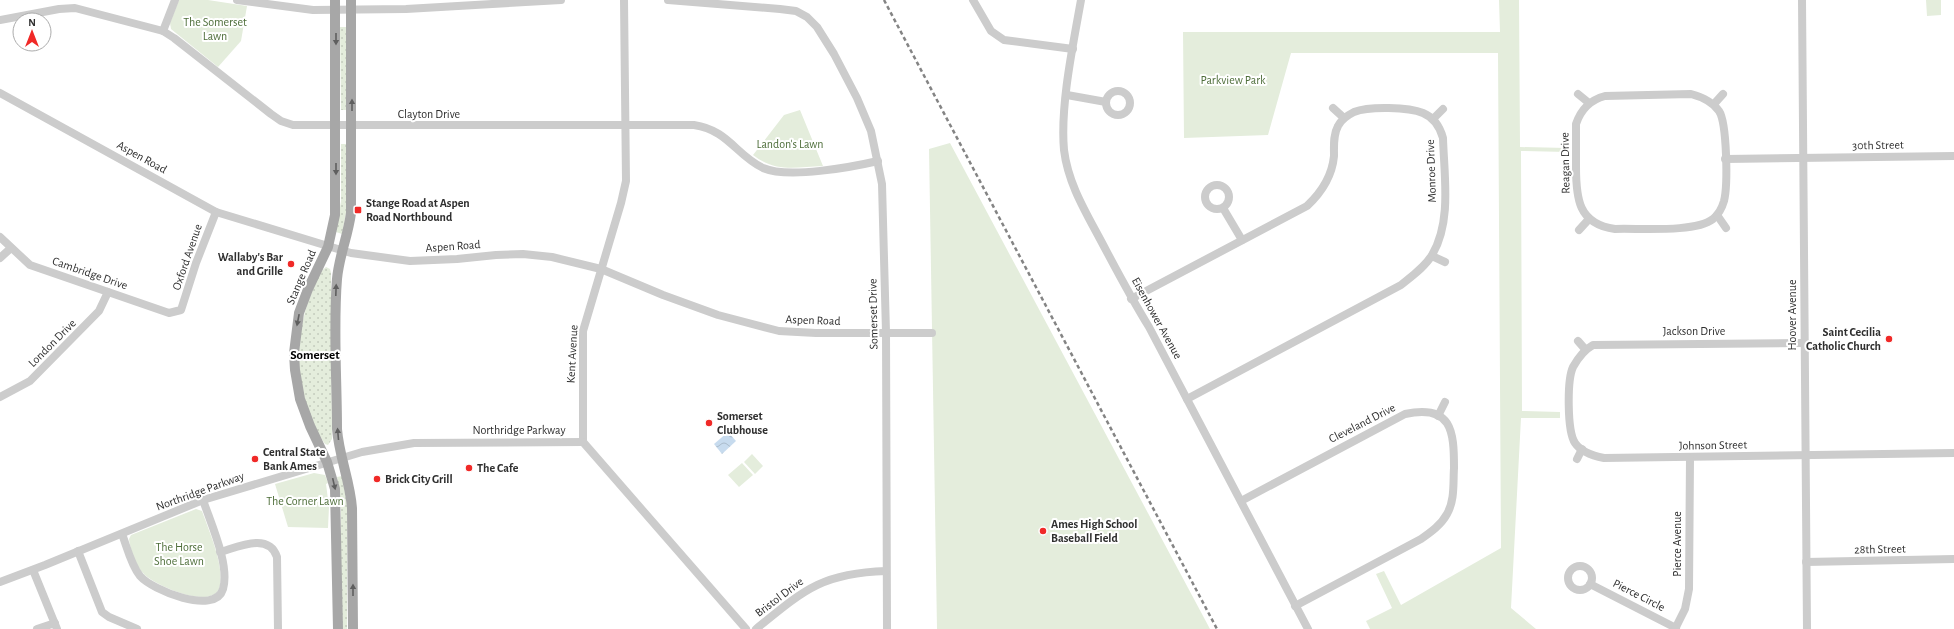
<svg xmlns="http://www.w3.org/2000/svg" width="1954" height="629" viewBox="0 0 1954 629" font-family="'Alegreya Sans',sans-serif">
  <defs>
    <pattern id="grass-dots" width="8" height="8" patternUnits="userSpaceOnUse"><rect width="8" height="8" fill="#e4eddc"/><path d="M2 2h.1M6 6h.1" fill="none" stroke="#c4ccbd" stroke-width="1.8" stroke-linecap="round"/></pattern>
    <pattern id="water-waves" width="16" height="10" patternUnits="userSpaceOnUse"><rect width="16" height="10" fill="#c7dbee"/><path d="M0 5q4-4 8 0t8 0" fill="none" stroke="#abbccc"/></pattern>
  </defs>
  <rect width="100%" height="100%" fill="#fff"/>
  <g fill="url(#grass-dots)">
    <path d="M340 27H346V110H341Z"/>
    <path d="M341 144H347L346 213 342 234 336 232 341 201Z"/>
    <path d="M326 267 330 269 331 273 332 439 328 445 325 444C295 402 292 341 311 294 315 284 318 273 326 267Z"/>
    <path d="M342 476 347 504V629H341V505L337 477Z"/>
  </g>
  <g fill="#e4eddc">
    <path d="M179 0H208L247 6 241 41 218 67 171 29 170 23Z"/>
    <path d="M1499 0H1519L1520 147 1567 148V152L1521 151 1522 411 1560 412V418H1521L1511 608 1536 629H1370L1366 621 1392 608 1376 574 1384 571 1401 605 1501 548 1498 53H1291L1268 135 1184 138 1183 32H1500Z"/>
    <path d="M1926 0H1941V15L1927 16Z"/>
    <path d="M800 110 823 166C796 167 776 173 753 155L784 115Z"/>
    <path d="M950 143 1210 629H937L929 149Z"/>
    <path d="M752 454 763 466 755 474 744 462Z"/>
    <path d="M742 463 753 475 739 487 728 475Z"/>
    <path d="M314 473 325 475 328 483 326 484 329 507 328 528 288 527 275 484Z"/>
    <path d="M196 509 202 511C209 531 224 565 220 585 216 613 153 585 143 573 136 566 130 549 129 539L131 535Z"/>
  </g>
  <path fill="url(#water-waves)" d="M728 432 736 441 722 454 714 444Z"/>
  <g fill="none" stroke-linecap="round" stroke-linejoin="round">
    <g stroke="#ccc" stroke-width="8">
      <path d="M237 0 313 10 406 9 561 0"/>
      <path d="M624 0 626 181 621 203 583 331V442L746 629"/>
      <path d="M668 0 780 9 796 11 807 17 817 27 834 54 857 98 871 131 882 184 886 332 887 629"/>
      <path d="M973 0 991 31 1004 40 1073 49"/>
      <path d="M1081 0C1073 45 1060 106 1064 150 1068 183 1085 211 1100 239 1116 269 1131 298 1149 327L1308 629"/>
      <path d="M1802 0 1807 629"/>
      <path d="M0 20 59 9 75 8 163 31 174 38 271 114 281 121 293 125H694C728 130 736 155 763 168 788 179 852 167 878 161"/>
      <path d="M163 31 175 0"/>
      <circle cx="1118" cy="103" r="12"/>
      <path d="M0 93 216 212 351 253 410 261 457 259 496 255 523 254 552 257 601 269 663 295 718 315 779 331 816 333H932"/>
      <path d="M1578 94 1589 103"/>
      <path d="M1691 94C1702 97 1712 101 1719 111 1727 123 1728 185 1724 201 1722 208 1719 214 1713 219 1695 233 1639 228 1615 229 1578 224 1576 198 1576 167 1576 153 1576 138 1576 124 1581 109 1590 100 1605 96Z"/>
      <path d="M1067 95 1106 102"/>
      <path d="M1714 104 1723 94"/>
      <path d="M1333 108 1344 118"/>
      <path d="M1433 119 1443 109"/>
      <path d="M1725 159 1954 156"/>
      <circle cx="1217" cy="197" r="12"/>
      <path d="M1223 208 1242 240"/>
      <path d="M1717 215 1726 228"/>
      <path d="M1579 230 1589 219"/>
      <path d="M0 237 30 265 169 313 181 310 196 263 216 212"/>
      <path d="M1432 256 1445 262"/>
      <path d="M0 258 11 248"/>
      <path d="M1131 299 1307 206C1322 192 1332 177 1334 156 1334 146 1333 135 1338 126 1341 120 1348 115 1354 112 1369 106 1409 107 1423 113 1435 118 1440 127 1443 138 1444 175 1452 222 1432 255 1425 267 1412 276 1401 285L1187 399"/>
      <path d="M1578 341 1585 349"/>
      <path d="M1804 343 1593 345C1584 350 1578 358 1573 367 1567 380 1567 431 1575 443 1581 452 1594 456 1604 458L1954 453"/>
      <path d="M0 397 30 381 99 311 108 292"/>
      <path d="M1438 416 1445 402"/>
      <path d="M1577 459 1582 449"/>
      <path d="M1241 501 1405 414C1452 404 1454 431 1454 468 1453 483 1455 500 1447 514 1441 525 1431 532 1421 539L1295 606"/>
      <path d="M122 534C127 547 131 565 140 576 152 590 215 616 223 589 230 565 211 524 203 500"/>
      <path d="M78 551 102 612 109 617 137 629"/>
      <path d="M220 552C238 547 269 532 277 557L278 629"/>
      <path d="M1806 562 1954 559"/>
      <circle cx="1580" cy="578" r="12"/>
      <path d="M33 570 57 629"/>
      <path d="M0 582 45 565 203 500 362 452 414 443 583 442"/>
      <path d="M1590 584 1676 628"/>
      <path d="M37 629 55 623"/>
      <path d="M756 629C804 590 822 573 886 571"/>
      <path d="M1675 629 1685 609 1689 589 1690 458"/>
    </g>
    <g stroke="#a7a7a7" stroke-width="10">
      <path d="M335 0V215L328 247 308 289 299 313 294 353 295 370 300 399 310 426 327 462 335 489 338 629"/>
      <path d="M351 0V213C348 236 339 256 337 279 333 328 337 380 337 429 339 456 350 481 352 508L353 629"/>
    </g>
    <path stroke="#848484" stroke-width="2.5" stroke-dasharray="4 3" stroke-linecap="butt" d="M884 0 1217 629"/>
  </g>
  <defs><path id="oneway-solid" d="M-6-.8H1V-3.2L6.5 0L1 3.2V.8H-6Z"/></defs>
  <g fill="#5f5f5f">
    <use href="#oneway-solid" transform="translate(336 39) rotate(90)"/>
    <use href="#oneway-solid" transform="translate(352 105) rotate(-90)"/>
    <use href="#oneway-solid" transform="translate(336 169) rotate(90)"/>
    <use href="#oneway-solid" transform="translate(336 290) rotate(-88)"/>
    <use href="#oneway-solid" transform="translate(298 320) rotate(101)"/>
    <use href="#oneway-solid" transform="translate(338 434) rotate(-95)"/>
    <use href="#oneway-solid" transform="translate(334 484) rotate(77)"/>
    <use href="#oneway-solid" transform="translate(353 590) rotate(-90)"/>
  </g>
  <g fill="#f02927" stroke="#fff" stroke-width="1.5">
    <rect x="354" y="206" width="8" height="8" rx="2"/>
    <circle cx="291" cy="264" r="4"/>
    <circle cx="1889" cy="339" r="4"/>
    <circle cx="709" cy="423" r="4"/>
    <circle cx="255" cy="459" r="4"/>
    <circle cx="469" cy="468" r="4"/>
    <circle cx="377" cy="479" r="4"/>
    <circle cx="1043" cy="531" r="4"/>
  </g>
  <g text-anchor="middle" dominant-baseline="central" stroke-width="4" stroke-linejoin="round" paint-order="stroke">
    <g font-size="12" fill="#4d6d39" stroke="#fff">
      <text x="215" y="22">The Somerset<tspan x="215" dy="14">Lawn</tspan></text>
      <text x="1233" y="80">Parkview Park</text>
      <text x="790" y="144">Landon's Lawn</text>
      <text x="305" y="501">The Corner Lawn</text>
      <text x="179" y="547">The Horse<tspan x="179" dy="14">Shoe Lawn</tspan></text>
    </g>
    <g font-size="12" fill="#2f2f2f" stroke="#fff">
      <text x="429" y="114">Clayton Drive</text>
      <text transform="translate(1878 145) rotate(-1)">30th Street</text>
      <text transform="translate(142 157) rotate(29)">Aspen Road</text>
      <text transform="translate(1565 163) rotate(-91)">Reagan Drive</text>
      <text transform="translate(1431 171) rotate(-92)">Monroe Drive</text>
      <text transform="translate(453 246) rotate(-4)">Aspen Road</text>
      <text transform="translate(187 257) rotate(-71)">Oxford Avenue</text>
      <text transform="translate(90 273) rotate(19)">Cambridge Drive</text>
      <text transform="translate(301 277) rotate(-67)">Stange Road</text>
      <text transform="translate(873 314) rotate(-91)">Somerset Drive</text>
      <text transform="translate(1792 315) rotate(-90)">Hoover Avenue</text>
      <text transform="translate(1157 318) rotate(61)">Eisenhower Avenue</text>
      <text transform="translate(813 320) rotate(2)">Aspen Road</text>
      <text x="1694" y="331">Jackson Drive</text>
      <text transform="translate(52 343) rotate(-45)">London Drive</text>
      <text transform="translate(572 354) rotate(-87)">Kent Avenue</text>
      <text transform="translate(1362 423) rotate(-27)">Cleveland Drive</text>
      <text x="519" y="430">Northridge Parkway</text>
      <text transform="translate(1713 445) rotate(-1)">Johnson Street</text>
      <text transform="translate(200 491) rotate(-20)">Northridge Parkway</text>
      <text transform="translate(1677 544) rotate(-90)">Pierce Avenue</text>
      <text transform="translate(1880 549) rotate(-1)">28th Street</text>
      <text transform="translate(1639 595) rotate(27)">Pierce Circle</text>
      <text transform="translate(779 597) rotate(-37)">Bristol Drive</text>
    </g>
    <g font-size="12" font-weight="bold" fill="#2f2f2f" stroke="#fff" text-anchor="start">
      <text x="366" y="203">Stange Road at Aspen<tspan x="366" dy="14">Road Northbound</tspan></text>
      <text x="283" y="257" text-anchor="end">Wallaby's Bar<tspan x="283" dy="14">and Grille</tspan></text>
      <text x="1881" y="332" text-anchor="end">Saint Cecilia<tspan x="1881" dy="14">Catholic Church</tspan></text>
      <text x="717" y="416">Somerset<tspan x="717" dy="14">Clubhouse</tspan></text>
      <text x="263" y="452">Central State<tspan x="263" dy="14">Bank Ames</tspan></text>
      <text x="477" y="468">The Cafe</text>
      <text x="385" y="479">Brick City Grill</text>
      <text x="1051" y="524">Ames High School<tspan x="1051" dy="14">Baseball Field</tspan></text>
    </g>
    <g font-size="13" font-weight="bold" fill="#000" stroke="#fff">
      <text x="315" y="355">Somerset</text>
    </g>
  </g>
  <g transform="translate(32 32)"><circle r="19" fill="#ffffff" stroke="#acacac"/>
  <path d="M0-3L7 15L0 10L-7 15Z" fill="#f02927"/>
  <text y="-6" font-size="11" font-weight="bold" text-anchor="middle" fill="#2f2f2f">N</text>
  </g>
</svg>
